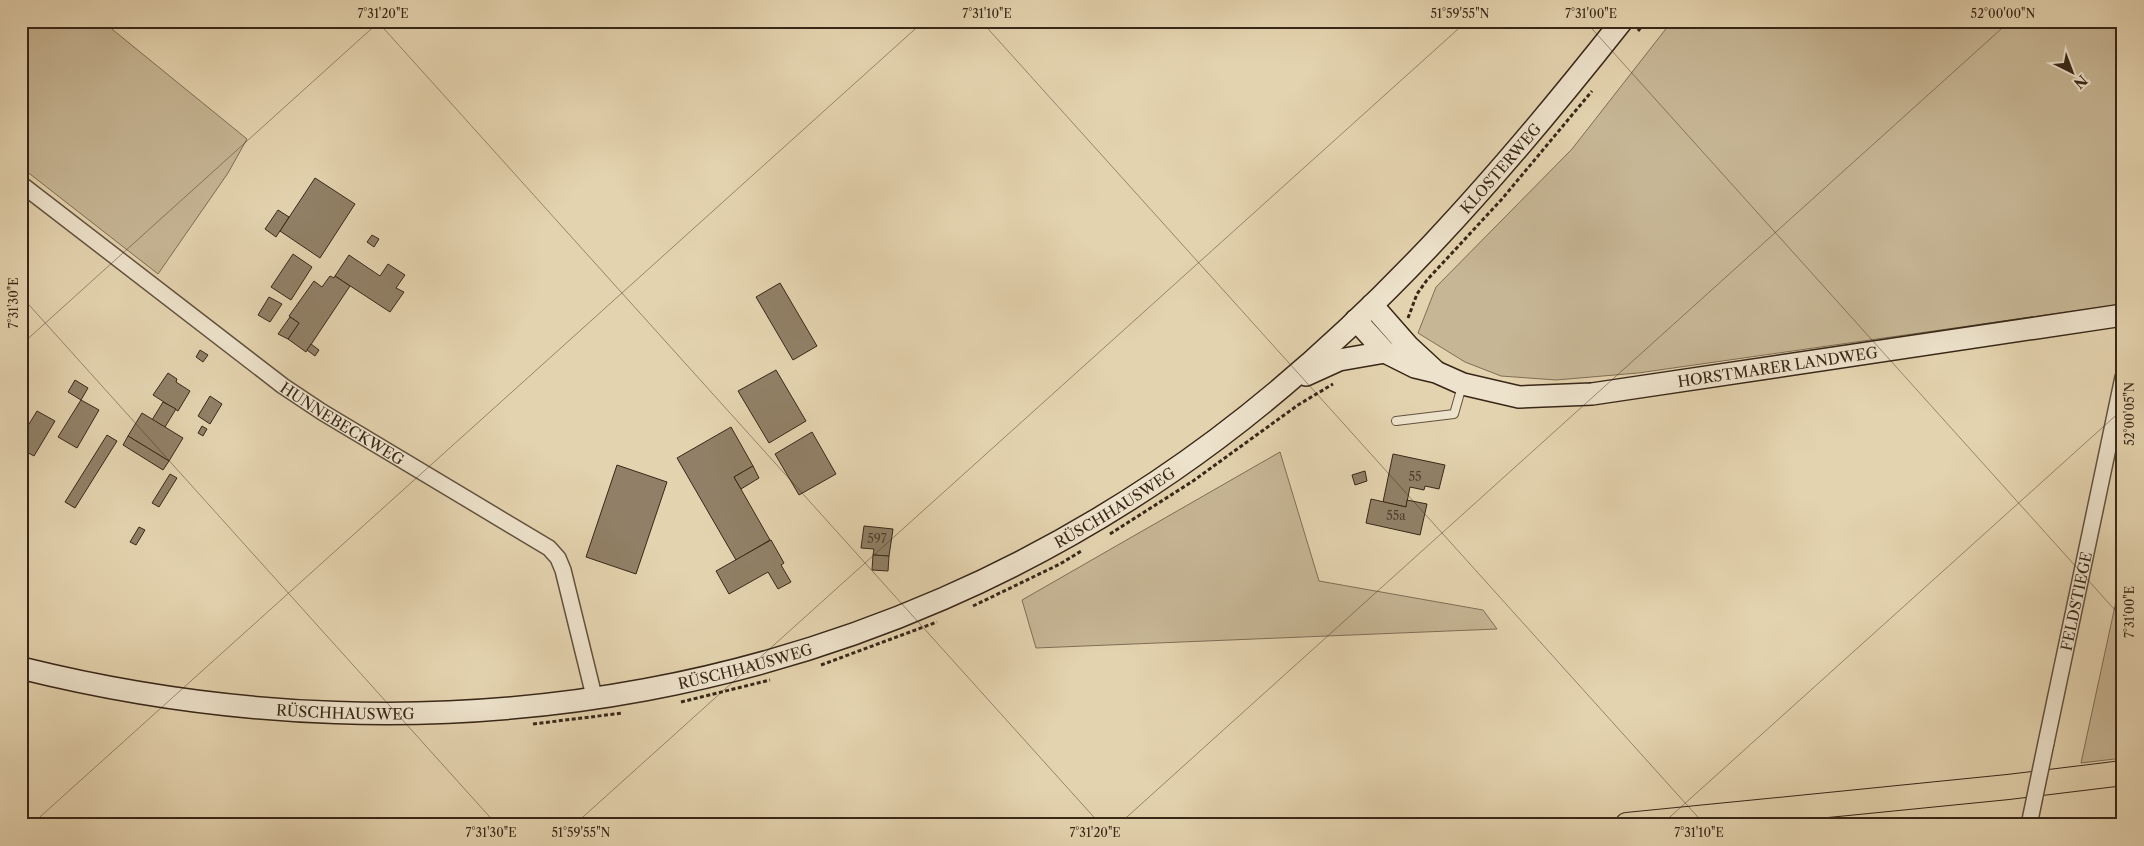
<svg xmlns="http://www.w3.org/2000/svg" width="2144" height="846" viewBox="0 0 2144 846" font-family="'Libre Caslon Text',serif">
  <rect width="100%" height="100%" fill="#e4d3af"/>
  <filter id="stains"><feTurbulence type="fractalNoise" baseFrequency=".004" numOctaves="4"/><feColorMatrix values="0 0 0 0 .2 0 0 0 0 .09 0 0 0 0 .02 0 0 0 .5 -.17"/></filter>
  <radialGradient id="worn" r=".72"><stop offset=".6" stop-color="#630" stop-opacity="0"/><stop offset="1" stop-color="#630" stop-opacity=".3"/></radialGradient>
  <g fill="#c7b695" stroke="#806e56">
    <path d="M21 21H102L247 139 228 173 158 274 21 167Z"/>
    <path d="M1672 21H2123V304L1638 373 1556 380 1501 376 1465 362 1418 333 1436 287 1572 149Z"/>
    <path d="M1280 452 1319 581 1483 610 1497 629 1036 648 1022 600Z"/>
    <path d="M2123 569V758L2081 763Z"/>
  </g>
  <g fill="#918067" stroke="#382718">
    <path d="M315 178 355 204 320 258 280 231Z"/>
    <path d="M278 210 289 217 276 237 265 229Z"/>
    <path d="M372 235 379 239 374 247 367 242Z"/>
    <path d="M293 254 312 267 291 300 271 287Z"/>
    <path d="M349 255 380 276 388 264 405 275 396 288 404 292 390 312 335 276Z"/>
    <path d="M330 276 334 278 335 276 350 286 306 352 288 339 299 323 289 316 314 281 322 287Z"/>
    <path d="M780 283 817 346 793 360 756 297Z"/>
    <path d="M269 297 282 304 270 322 258 315Z"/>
    <path d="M290 317 299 323 288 339 278 334Z"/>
    <path d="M311 344 319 350 315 356 307 350Z"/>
    <path d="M200 350 208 355 203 362 196 357Z"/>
    <path d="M776 370 806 421 769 443 738 391Z"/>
    <path d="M168 373 177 379 176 382 190 391 178 411 153 395Z"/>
    <path d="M75 380 88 388 81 400 68 392Z"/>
    <path d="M210 396 222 404 210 424 198 416Z"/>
    <path d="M81 400 99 410 77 448 58 437Z"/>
    <path d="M163 402 176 409 165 427 152 420Z"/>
    <path d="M37 411 55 421 34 456 21 449V437Z"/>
    <path d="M142 413 183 438 169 461 128 436Z"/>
    <path d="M202 426 207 429 203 436 198 433Z"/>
    <path d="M731 427 753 466 734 477 770 540 736 560 677 458Z"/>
    <path d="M812 432 836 474 799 495 775 454Z"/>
    <path d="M107 435 117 441 75 508 65 502Z"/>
    <path d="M128 436 169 461 163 470 123 445Z"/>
    <path d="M1393 454 1445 465 1439 489 1425 486 1424 490 1410 487 1406 507 1383 502Z"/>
    <path d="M617 465 667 482 636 574 586 557Z"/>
    <path d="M753 466 759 478 741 489 734 477Z"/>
    <path d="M1365 471 1367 481 1355 485 1352 475Z"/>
    <path d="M170 474 177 478 159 507 152 503Z"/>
    <path d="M1371 499 1406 507 1407 500 1427 504 1420 535 1366 523Z"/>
    <path d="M864 526 893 529 889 556 873 555 874 549 861 548Z"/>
    <path d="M139 527 145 530 136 545 130 542Z"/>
    <path d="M771 540 784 563 781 565 791 582 778 589 768 572 729 594 716 571Z"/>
    <path d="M873 555 889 556 888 571 872 570Z"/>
  </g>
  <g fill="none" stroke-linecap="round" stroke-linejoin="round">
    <g stroke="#63523e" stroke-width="10">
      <path id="service" d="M1396 421 1454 414 1462 386"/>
    </g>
    <g stroke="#63523e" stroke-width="18">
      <g id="minor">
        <path id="s1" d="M21 184 283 386 322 412 549 548 558 558 563 570 595 700"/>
        <path id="s2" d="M2046 743 2123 377"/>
      </g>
    </g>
    <g stroke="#382718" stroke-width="24">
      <g id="secondary">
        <path d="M1372 305 1408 346 1434 370"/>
        <path id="s3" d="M1356 320 1385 352 1415 367 1436 372 1463 384 1519 397 1592 394 2123 315"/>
        <path d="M1306 375 1339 360 1385 352"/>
        <path id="s4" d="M21 668C439 772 871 698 1217 439 1373 322 1502 173 1622 21"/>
      </g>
    </g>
    <g stroke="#382718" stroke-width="26">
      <path id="trunk" d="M1627 825 2008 787 2123 773"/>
    </g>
    <g stroke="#382718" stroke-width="3" stroke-dasharray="4 2.5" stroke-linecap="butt">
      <path d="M1638 31 1646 21"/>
      <path d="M1408 318 1417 294 1427 280 1502 199 1592 91"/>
      <path d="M1110 534 1193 481 1298 405 1333 384"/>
      <path d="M973 606 1060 564 1083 550"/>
      <path d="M821 665 937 622"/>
      <path d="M681 702 770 680"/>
      <path d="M533 724 623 713"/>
    </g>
    <use href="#service" stroke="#ede2cb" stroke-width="8"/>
    <use href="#minor" stroke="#ede2cb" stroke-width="15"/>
    <use href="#secondary" stroke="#ede2cb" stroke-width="21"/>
    <use href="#trunk" stroke="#e4d3af" stroke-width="24"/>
    <g stroke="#63523e" stroke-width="18" stroke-linecap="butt">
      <path id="minor-bridge" d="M2029 825 2046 743"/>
    </g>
    <use href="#minor-bridge" stroke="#ede2cb" stroke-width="15"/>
  </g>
  <path fill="none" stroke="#382718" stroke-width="1" stroke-opacity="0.45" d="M377 21 1101 825M981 21 1705 825M1585 21 2123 619M21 296 497 825M21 345 380 21M31 825 924 21M574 825 1467 21M1118 825 2010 21M1661 825 2123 409"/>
  <g text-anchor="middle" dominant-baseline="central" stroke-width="4" stroke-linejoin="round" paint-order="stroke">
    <g font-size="12" fill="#4e3d2c">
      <text x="1415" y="476">55</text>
      <text x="1396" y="515">55a</text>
      <text x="877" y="538">597</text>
    </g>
    <g font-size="15" fill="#382718" stroke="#ede2cb">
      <text stroke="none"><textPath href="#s4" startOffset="1652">KLOSTERWEG</textPath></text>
      <text stroke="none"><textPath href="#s3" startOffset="446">HORSTMARER LANDWEG</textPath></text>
      <text stroke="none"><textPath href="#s1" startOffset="401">HUNNEBECKWEG</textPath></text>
      <text stroke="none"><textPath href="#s4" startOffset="1136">RÜSCHHAUSWEG</textPath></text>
      <text stroke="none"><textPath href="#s2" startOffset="145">FELDSTIEGE</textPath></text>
      <text stroke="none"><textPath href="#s4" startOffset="732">RÜSCHHAUSWEG</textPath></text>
      <text stroke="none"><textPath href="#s4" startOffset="328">RÜSCHHAUSWEG</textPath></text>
    </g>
  </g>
  <rect width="2144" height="846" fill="none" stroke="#e4d3af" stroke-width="55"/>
  <g transform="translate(2072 72) rotate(138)" stroke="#ede2cb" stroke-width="4" paint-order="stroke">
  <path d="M0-4L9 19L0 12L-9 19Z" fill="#382718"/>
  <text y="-8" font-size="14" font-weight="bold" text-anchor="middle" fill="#382718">N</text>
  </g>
  <rect x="28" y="28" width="2088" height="790" fill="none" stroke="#382718" stroke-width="2"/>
  <g font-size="12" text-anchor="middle" fill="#382718">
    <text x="383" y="18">7°31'20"E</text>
    <text x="987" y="18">7°31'10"E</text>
    <text x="1460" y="18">51°59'55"N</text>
    <text x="1591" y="18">7°31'00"E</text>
    <text x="2003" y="18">52°00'00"N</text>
    <text transform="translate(14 303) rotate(-90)" y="4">7°31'30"E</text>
    <text transform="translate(2130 414) rotate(-90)" y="4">52°00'05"N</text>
    <text transform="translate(2130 612) rotate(-90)" y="4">7°31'00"E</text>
    <text x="491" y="837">7°31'30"E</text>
    <text x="581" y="837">51°59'55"N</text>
    <text x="1095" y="837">7°31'20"E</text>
    <text x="1699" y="837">7°31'10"E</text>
  </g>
  <rect width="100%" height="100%" filter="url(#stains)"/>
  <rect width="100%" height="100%" fill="url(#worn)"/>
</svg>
